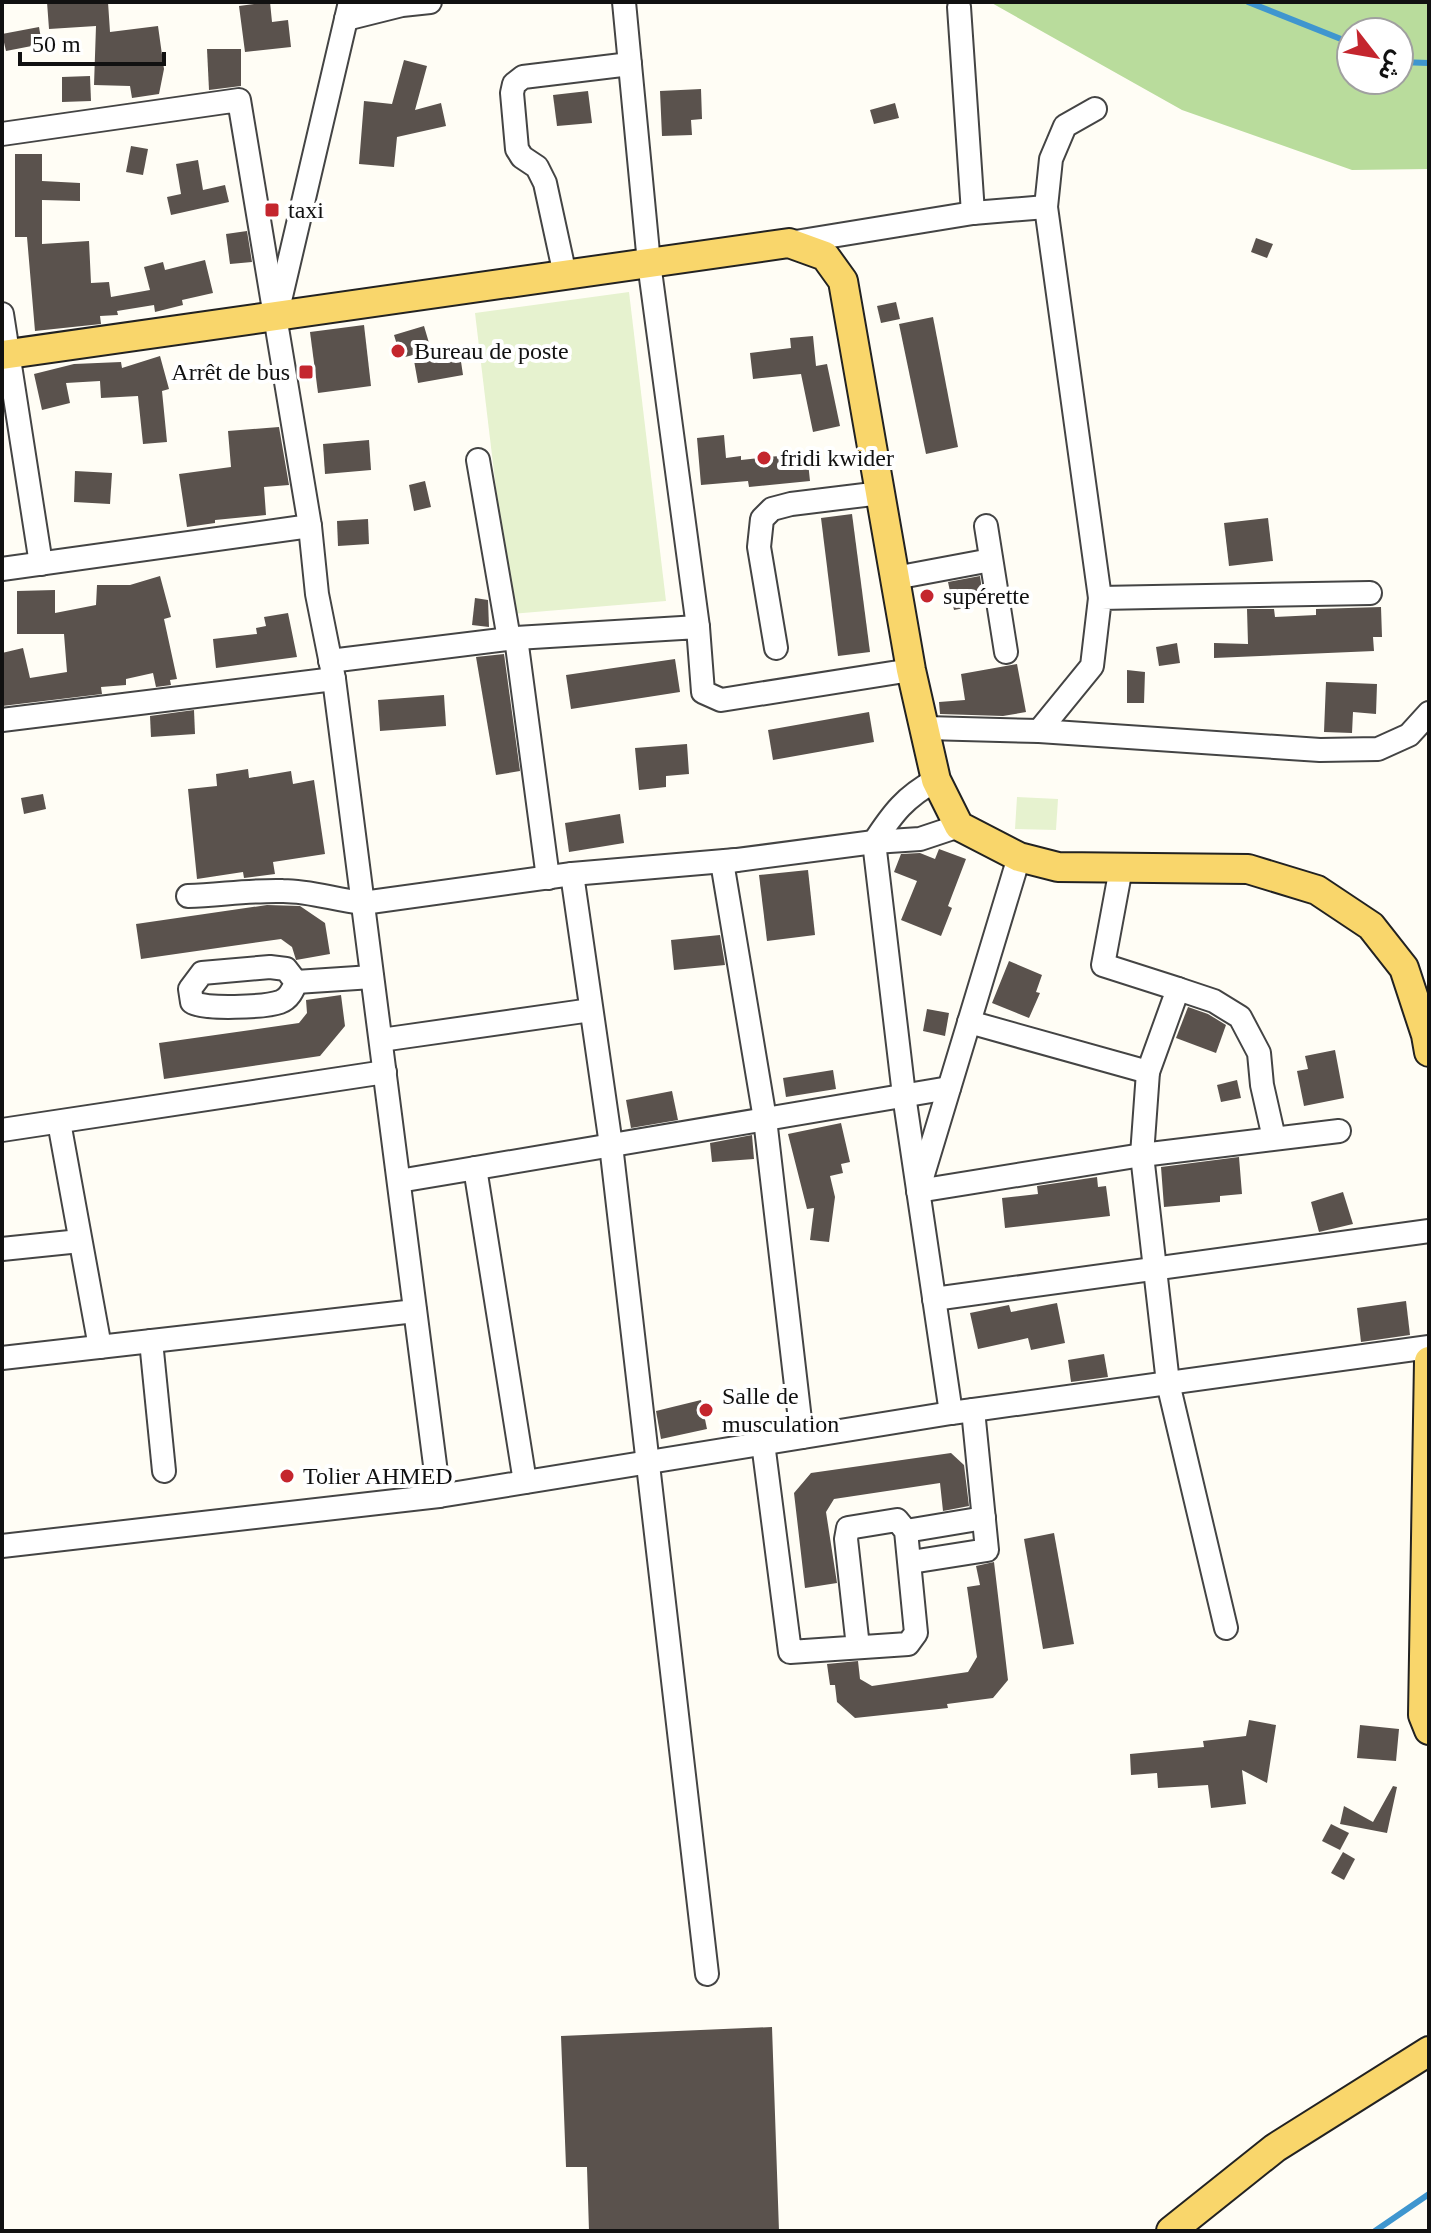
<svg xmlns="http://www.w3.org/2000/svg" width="1431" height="2233" viewBox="0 0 1431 2233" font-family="'Times New Roman','Noto Sans Arabic',serif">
  <rect width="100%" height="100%" fill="#fffdf5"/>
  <path fill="#b9dc9c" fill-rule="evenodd" d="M990 2H1429V169L1352 170 1182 110ZM1351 32H1399V80H1351Z"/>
  <g fill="#e6f2cf">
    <path d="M629 292 666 601 511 614 475 313Z"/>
    <path d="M1017 797 1058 799 1056 830 1015 829Z"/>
  </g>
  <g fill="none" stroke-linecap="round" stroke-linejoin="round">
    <g stroke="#3f96cf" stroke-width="6">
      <path d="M1248 2 1351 43"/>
      <path d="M1399 62 1429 63"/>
      <path d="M1375 2231 1429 2194"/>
    </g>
  </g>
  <g fill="#5a524d">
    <path d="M47 2H108L110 32 158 26 164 69 159 94 132 98 130 86 94 85 96 26 49 29Z"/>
    <path d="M270 2 272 22 288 20 291 47 245 52 239 6Z"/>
    <path d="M39 27 42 44 6 51 2 34Z"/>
    <path d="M207 49H241V86L209 90Z"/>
    <path d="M404 60 427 66 415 110 441 103 446 126 397 137 394 167 359 164 364 101 392 104Z"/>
    <path d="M90 76 91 101 62 102V77Z"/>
    <path d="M701 89 702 119 691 120 692 135 662 136 660 91Z"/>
    <path d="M588 91 592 123 557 126 553 95Z"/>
    <path d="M895 103 899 118 874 124 870 110Z"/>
    <path d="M131 146 148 149 143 175 126 172Z"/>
    <path d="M15 154H42V181L80 183V201L42 200V244L89 241 91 283 109 282 111 297 150 290 144 267 163 262 165 270 205 260 213 293 182 300 183 305 155 312 154 305 117 311 118 315 100 316 101 324 35 331 27 237H15Z"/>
    <path d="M198 160 203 190 225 185 229 202 171 215 167 197 181 194 176 164Z"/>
    <path d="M247 231 252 262 230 264 226 234Z"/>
    <path d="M1256 238 1273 244 1267 258 1251 252Z"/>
    <path d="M896 302 900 319 881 323 877 306Z"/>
    <path d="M933 317 958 447 926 454 899 324Z"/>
    <path d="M364 325 371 386 318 393 310 332Z"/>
    <path d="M424 326 432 353 459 348 463 375 418 383 413 355 401 358 394 335Z"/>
    <path d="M813 336 816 366 827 364 840 426 813 432 801 374 753 379 750 353 791 348 790 338Z"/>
    <path d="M160 356 169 389 162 391 167 442 143 444 138 396 101 398 100 381 66 383 70 403 42 410 34 374 74 364 121 362 122 368Z"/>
    <path d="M279 427 289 485 264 487 266 515 215 520V523L187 527 179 474 231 467 228 431Z"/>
    <path d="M724 435 726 458 741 456V460L807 453 810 481 749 487 748 481 701 485 697 438Z"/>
    <path d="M369 440 371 470 325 474 323 444Z"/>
    <path d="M75 471 112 473 110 504 74 502Z"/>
    <path d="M425 481 431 507 414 511 409 485Z"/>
    <path d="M852 514 870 652 838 656 821 518Z"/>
    <path d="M1268 518 1273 561 1229 566 1224 523Z"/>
    <path d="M368 519 369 544 338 546 337 521Z"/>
    <path d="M160 576 171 617 164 619 177 679 170 680 171 685 156 687 153 673 126 679V685L101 687 102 694 2 706V653L23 648 30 678 67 672 64 634H17V591L55 590V613L96 605 97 585H130Z"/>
    <path d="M980 576 983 597 978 598 980 605 954 610 948 582Z"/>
    <path d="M475 598 488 600 489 627 472 625Z"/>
    <path d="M1381 607 1382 637H1373L1374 651 1214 658V643L1248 644 1247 609H1274L1275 617 1316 615V609Z"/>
    <path d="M288 613 297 657 216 668 213 639 257 634 256 628 266 626 264 617Z"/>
    <path d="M1177 643 1180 663 1159 666 1156 647Z"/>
    <path d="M504 654 520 771 496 775 476 657Z"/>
    <path d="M675 659 680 692 571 709 566 675Z"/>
    <path d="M1017 664 1026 712 1003 716 940 714 939 702 965 700 961 674Z"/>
    <path d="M1127 670 1145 672 1144 703H1127Z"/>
    <path d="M1326 682 1377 684 1376 714 1353 712 1352 733 1324 732Z"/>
    <path d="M444 695 446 726 380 731 378 700Z"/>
    <path d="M194 710 195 734 151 737 150 716Z"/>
    <path d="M869 712 874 742 773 760 768 730Z"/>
    <path d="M687 744 689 774 666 776V787L639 790 635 748Z"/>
    <path d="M248 769 249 778 291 771 293 784 314 780 325 854 273 862 275 874 244 878 243 872 197 879 188 789 217 786 216 774Z"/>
    <path d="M43 794 46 809 24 814 21 798Z"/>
    <path d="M620 814 624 843 569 852 565 823Z"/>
    <path d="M939 849 966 859 948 906 952 908 941 936 901 920 917 881 894 872 901 854 920 853 935 859Z"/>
    <path d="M808 870 815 935 767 941 759 875Z"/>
    <path d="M267 905 300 906 325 923 330 954 296 960 292 947 281 939 141 959 136 924Z"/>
    <path d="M720 935 725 965 674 970 671 940Z"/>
    <path d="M1009 961 1042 975 1036 992 1040 993 1029 1018 992 1003Z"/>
    <path d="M341 995 345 1026 320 1056 164 1079 159 1043 299 1023 307 1013 306 1000Z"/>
    <path d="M1188 1007 1208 1014 1226 1025 1216 1053 1176 1038Z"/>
    <path d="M927 1009 949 1013 945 1036 923 1031Z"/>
    <path d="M1335 1050 1344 1098 1304 1106 1297 1071 1308 1069 1305 1056Z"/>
    <path d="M833 1070 836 1089 786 1097 783 1078Z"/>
    <path d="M1237 1080 1241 1098 1221 1102 1217 1085Z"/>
    <path d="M672 1091 678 1120 631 1128 626 1100Z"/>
    <path d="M841 1123 850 1162 841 1164 843 1173 830 1176 835 1197 829 1242 810 1240 814 1208 807 1209 788 1134Z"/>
    <path d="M752 1135 754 1159 712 1162 710 1143Z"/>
    <path d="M1239 1157 1242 1194 1220 1196V1202L1164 1207 1161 1167Z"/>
    <path d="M1097 1177 1098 1187 1106 1186 1110 1216 1005 1228 1002 1198 1038 1194 1037 1186Z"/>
    <path d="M1343 1192 1353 1224 1319 1232 1311 1202Z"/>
    <path d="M1406 1301 1410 1335 1361 1342 1357 1308Z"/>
    <path d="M1057 1303 1065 1343 1031 1350 1028 1338 978 1349 970 1313 1009 1305 1011 1312Z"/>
    <path d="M1104 1354 1108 1377 1071 1382 1068 1360Z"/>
    <path d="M701 1400 707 1429 661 1439 656 1411Z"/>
    <path d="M951 1453 964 1465 969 1506 943 1511 940 1483 834 1499 826 1512 837 1583 805 1588 794 1493 811 1473Z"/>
    <path d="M1054 1533 1074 1644 1043 1649 1024 1539Z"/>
    <path d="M994 1562 1008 1680 993 1698 947 1704 948 1708 855 1718 837 1702 835 1685H830L827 1664 858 1661 860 1679 872 1686 968 1672 977 1657 967 1587 980 1585 976 1566Z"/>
    <path d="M1249 1720 1276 1725 1267 1783 1242 1770 1246 1804 1211 1808 1208 1785 1158 1788 1157 1773 1131 1775 1130 1754 1204 1747 1203 1741 1246 1736Z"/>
    <path d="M1360 1725 1399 1729 1396 1761 1357 1758Z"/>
    <path d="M1393 1786 1397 1787 1387 1833 1340 1824 1344 1806 1373 1822Z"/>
    <path d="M1331 1824 1349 1833 1340 1850 1322 1841Z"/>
    <path d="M1343 1852 1355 1859 1344 1880 1331 1873Z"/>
    <path d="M772 2027 779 2231H589L587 2167H566L561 2036Z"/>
  </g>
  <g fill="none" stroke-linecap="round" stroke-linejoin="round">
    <g stroke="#444" stroke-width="26">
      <g id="minor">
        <path d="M624 2 649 263 698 627"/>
        <path d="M959 7 973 213"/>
        <path d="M346 19 402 5 430 2"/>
        <path d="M1095 109 1065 126 1051 159 1046 207 1100 598"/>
        <path d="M2 134 239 100 310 526 2 569"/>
        <path d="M789 243 973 213 1046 207"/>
        <path d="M565 275 545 183 537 167 522 157 517 149 512 93 514 84 523 77 630 64"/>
        <path d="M279 305 350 2"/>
        <path d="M2 314 41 564"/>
        <path d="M478 460 509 639"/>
        <path d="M310 526 317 594 334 679 439 1496"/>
        <path d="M986 526 1006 652"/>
        <path d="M895 578 991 560"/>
        <path d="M516 638 548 878"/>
        <path d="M776 648 759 547 762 519 772 509 791 504 881 493"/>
        <path d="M330 661 516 638 698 627 703 692 721 700 911 670"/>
        <path d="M2 720 334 679"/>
        <path d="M926 728 1039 731 1320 750 1378 749 1409 735 1429 713"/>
        <path d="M1039 731 1092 666 1100 598 1370 593"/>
        <path d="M936 780C905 797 893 813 874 842L904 1095 951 1413"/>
        <path d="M1019 857 918 1191 1142 1155 1339 1131"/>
        <path d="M572 874 611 1145 707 1974"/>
        <path d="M188 896C220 895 251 890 283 891 311 891 335 900 363 903L572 874 736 860"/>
        <path d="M270 967 286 969 296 982C293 990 289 999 280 1002 266 1007 203 1010 192 1002L190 989 202 973Z"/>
        <path d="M296 982 372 977"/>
        <path d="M1178 989 1214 1001 1240 1017 1259 1053 1262 1085 1274 1138"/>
        <path d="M969 1022 1148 1072 1178 989 1103 965 1121 868"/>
        <path d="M381 1040 591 1010"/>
        <path d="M1148 1072 1142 1155 1168 1383 1226 1628"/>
        <path d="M59 1122 100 1347"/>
        <path d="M2 1130 385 1072"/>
        <path d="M475 1168 525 1482"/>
        <path d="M399 1181 949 1088"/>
        <path d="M2 1249 80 1241"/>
        <path d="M934 1299 1429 1231"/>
        <path d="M151 1341 164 1471"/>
        <path d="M2 1358 415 1311"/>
        <path d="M802 1437 765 1119 722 862 874 842 920 839 959 826"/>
        <path d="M763 1443 790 1652 908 1644 916 1633 906 1531 897 1520 848 1528 846 1539 858 1647"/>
        <path d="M906 1531 984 1518"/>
        <path d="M2 1546 439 1496 951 1413 1429 1347"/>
        <path d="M911 1562 987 1550 973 1410"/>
      </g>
    </g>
    <g stroke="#222" stroke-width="32">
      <g id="major">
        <path d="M2 355 789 243 825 256 843 281 911 670 936 780 959 826 1019 857 1058 867 1248 869 1317 890 1371 926 1404 968 1426 1035 1429 1052"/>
        <path d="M1429 1361 1423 1715 1429 1730"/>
        <path d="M1171 2231 1275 2148 1429 2051"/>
      </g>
    </g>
    <use href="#minor" stroke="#fff" stroke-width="22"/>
    <use href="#major" stroke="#f9d66b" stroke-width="28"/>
  </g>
  <g fill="#c4262e" stroke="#fff" stroke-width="3">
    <rect x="264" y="202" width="16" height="16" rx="4"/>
    <circle cx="398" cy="351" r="8"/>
    <rect x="298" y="364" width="16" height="16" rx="4"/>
    <circle cx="764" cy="458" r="8"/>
    <circle cx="927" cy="596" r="8"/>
    <circle cx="706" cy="1410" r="8"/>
    <circle cx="287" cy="1476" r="8"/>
  </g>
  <g text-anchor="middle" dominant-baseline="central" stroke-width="8" stroke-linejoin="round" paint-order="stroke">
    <g font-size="24" fill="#111" stroke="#fff" text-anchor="start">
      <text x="288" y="210">taxi</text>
      <text x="414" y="351">Bureau de poste</text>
      <text x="290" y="372" text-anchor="end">Arrêt de bus</text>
      <text x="780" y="458">fridi kwider</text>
      <text x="943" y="596">supérette</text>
      <text x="722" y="1396">Salle de<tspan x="722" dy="28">musculation</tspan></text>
      <text x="303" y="1476">Tolier AHMED</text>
    </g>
  </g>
  <rect width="1431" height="2233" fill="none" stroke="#111111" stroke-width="8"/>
  <g transform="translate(1375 56) rotate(121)"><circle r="38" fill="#ffffff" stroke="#a0a0a0" stroke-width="2"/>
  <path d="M0-6L14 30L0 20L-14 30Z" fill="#c4262e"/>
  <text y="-12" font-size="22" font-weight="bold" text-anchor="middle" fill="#111111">ش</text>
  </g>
  <path d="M20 52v12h144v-12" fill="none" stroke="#111111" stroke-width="4"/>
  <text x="32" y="52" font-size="24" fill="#111111" stroke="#ffffff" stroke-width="6" paint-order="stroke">50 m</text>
</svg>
